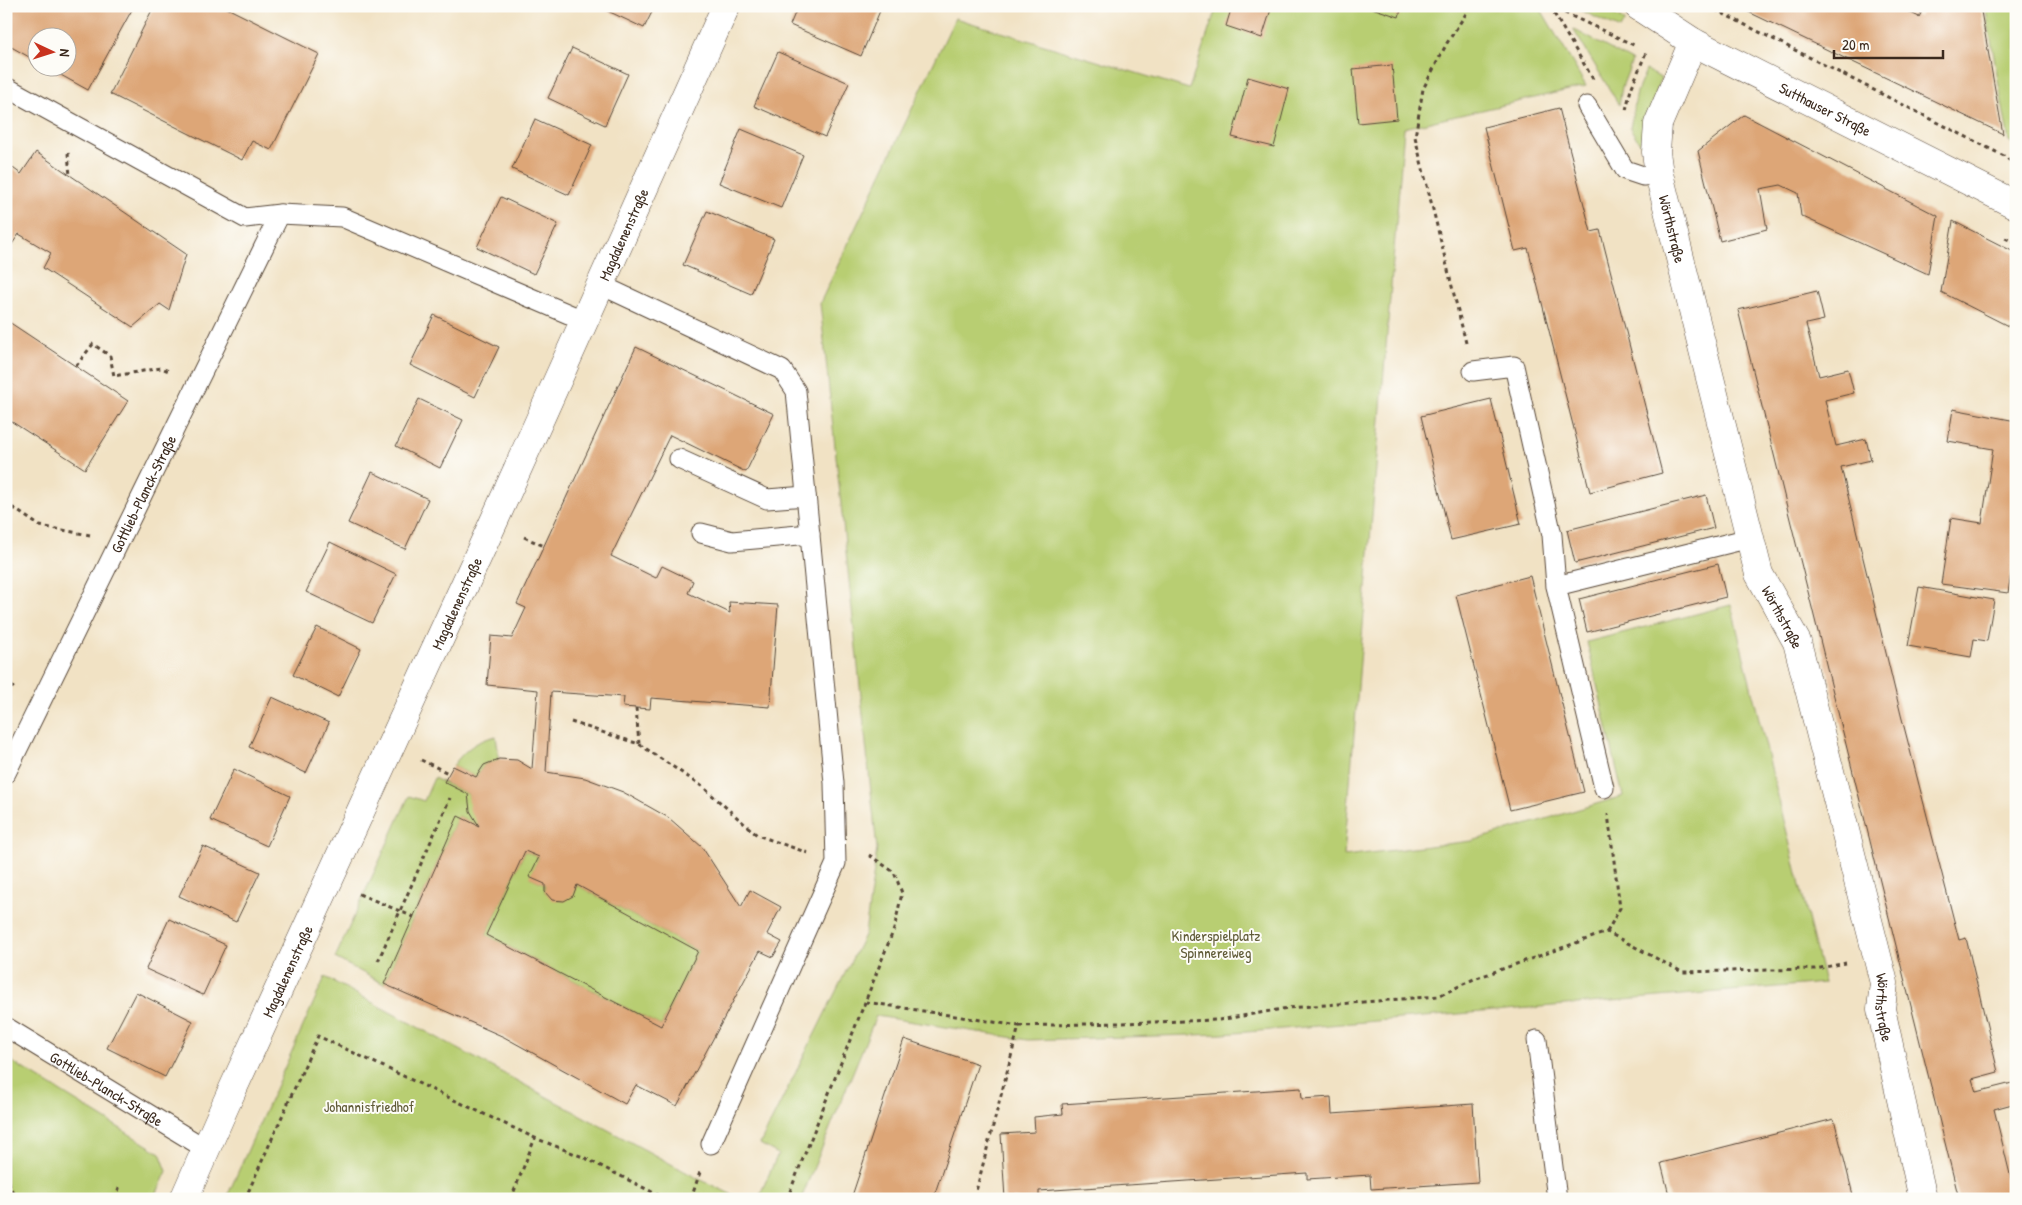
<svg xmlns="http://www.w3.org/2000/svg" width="2022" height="1205" viewBox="0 0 2022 1205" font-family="'Patrick Hand',sans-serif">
  <rect width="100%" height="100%" fill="#fdfcf7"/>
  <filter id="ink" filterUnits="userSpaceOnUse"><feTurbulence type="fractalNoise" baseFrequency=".02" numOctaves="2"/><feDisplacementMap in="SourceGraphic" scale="10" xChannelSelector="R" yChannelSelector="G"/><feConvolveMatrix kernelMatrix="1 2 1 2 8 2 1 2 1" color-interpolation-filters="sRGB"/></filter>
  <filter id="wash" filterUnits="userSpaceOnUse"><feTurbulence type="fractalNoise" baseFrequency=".0096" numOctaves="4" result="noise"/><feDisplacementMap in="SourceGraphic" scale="20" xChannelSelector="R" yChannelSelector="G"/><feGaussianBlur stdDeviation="1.12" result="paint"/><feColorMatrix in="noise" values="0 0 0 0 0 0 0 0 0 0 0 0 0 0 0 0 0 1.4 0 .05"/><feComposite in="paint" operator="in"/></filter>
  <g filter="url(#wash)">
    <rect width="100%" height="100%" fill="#f1e2c4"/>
    <g fill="#b8ce72" stroke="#7a7c48">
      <path d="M1217 6H1539L1586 86 1404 128 1344 856 1472 841 1623 796 1587 642 1731 605 1824 983 1223 1034 1028 1040 876 1016 801 1199H758L778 1154 760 1144 865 933 877 849 820 303 955 18 1189 89Z"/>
      <path d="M1572 6H1601L1625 21 1620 29Z"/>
      <path d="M1985 6H2016V147L2009 142Z"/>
      <path d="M1573 29 1632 61 1622 87 1619 105Z"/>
      <path d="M1646 70 1661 78 1647 122 1645 151 1630 128 1637 92Z"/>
      <path d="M496 736 499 759 484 765 476 777 453 766C465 749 476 741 496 736Z"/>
      <path d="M434 778 468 794 479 826 458 816 384 984 335 958 409 796 424 801Z"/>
      <path d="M525 851 539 857 530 877 545 884V892C558 906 570 902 577 885L698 951 661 1026 486 935Z"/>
      <path d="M325 977 697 1178 741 1199H226Z"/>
      <path d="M6 1058 160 1153 167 1171 154 1199H6Z"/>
    </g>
    <g id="blocks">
      <g fill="#dda677" fill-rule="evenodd">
        <path d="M6 6H134L88 90 48 68H68V38H38V62L6 44Z"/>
        <path d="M154 6H223L319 54 271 150 252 141 242 160 110 94Z"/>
        <path d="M597 6H655L644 28Z"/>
        <path d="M798 6H882L861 56 790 25Z"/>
        <path d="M1232 6H1272L1262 38 1226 26Z"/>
        <path d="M1366 6H1402L1399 17Z"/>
        <path d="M1736 6H1897L1919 17 1925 6H1980L2003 134Z"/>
        <path d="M572 48 628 74 605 125 548 98Z"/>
        <path d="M778 52 849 83 825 137 754 106Z"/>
        <path d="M1392 65 1397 119 1358 123 1353 69Z"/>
        <path d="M1248 77 1289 89 1274 147 1232 137Z"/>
        <path d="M1559 108 1591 232 1600 230 1662 473 1590 492 1528 248 1515 251 1484 127Z"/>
        <path d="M1744 115 1938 216 1928 274 1801 216 1798 193 1781 185 1760 189 1767 229 1720 241 1698 151Z"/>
        <path d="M535 119 592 145 569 195 512 169Z"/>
        <path d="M741 129 803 155 781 208 719 183Z"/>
        <path d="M36 152 186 254 169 310 160 304 133 327 43 268 51 253 19 234 6 253V163L21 174Z"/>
        <path d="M501 197 558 224 534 274 477 247Z"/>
        <path d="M707 211 774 239 751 294 683 265Z"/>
        <path d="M1953 221 2016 253 2014 329 1941 292Z"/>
        <path d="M1817 291 1824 320 1806 324 1819 376 1848 369 1854 393 1825 400 1836 446 1866 439 1871 460 1841 467 1901 715 1959 940 1966 938 1998 1072 1972 1079 1976 1092 2012 1083 2016 1096V1103L1994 1109 2016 1199H1959L1738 310Z"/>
        <path d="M434 315 499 347 475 397 410 365Z"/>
        <path d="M6 320 128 401 85 469 6 418Z"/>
        <path d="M636 347 774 414 746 472 670 435 611 556 656 578 662 566 693 581 688 593 730 613 729 602 778 605 770 707 651 698 650 709 623 707 624 697 551 692 546 772 585 778 623 792 669 818 702 847 741 907 750 890 781 907 767 934 782 942 773 957 760 951 677 1106 636 1085 625 1104 504 1037 384 984 458 816 479 826 470 811 468 794 444 782 453 766 476 777 484 765 499 759 517 760 532 769 538 690 487 685 491 636 512 638 526 608 517 604ZM525 851 539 857 529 877 545 884V892L552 900 564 901 573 896 577 885 698 951 661 1026 486 935Z"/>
        <path d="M419 399 463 420 440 468 396 446Z"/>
        <path d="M1491 399 1521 524 1451 540 1421 416Z"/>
        <path d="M1953 409 2016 421V540L2008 593 1941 584 1951 518 1982 523 1993 449 1948 441Z"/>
        <path d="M372 472 428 499 405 549 348 523Z"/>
        <path d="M1706 495 1714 528 1575 563 1567 530Z"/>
        <path d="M330 542 396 574 372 623 306 592Z"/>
        <path d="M1718 564 1726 597 1587 632 1579 599Z"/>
        <path d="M1530 576 1584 792 1510 810 1456 595Z"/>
        <path d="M1919 587 1994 600 1987 641 1974 639 1971 657 1908 646Z"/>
        <path d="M317 627 361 649 338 697 293 675Z"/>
        <path d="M272 697 329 723 306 773 249 747Z"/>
        <path d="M234 769 290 796 267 846 210 820Z"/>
        <path d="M203 846 260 872 236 922 179 896Z"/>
        <path d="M169 919 226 945 203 995 146 969Z"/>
        <path d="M136 992 193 1021 165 1077 107 1048Z"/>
        <path d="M904 1039 978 1064 933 1199H851Z"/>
        <path d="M1301 1088 1302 1099 1331 1097 1332 1114 1473 1104 1478 1182 1371 1189 1370 1175 1307 1179V1173L1039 1191V1199H1005L1001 1134 1035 1132 1034 1117 1063 1114 1062 1104Z"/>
        <path d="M1834 1119 1854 1199H1670L1661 1163Z"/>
      </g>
    </g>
  </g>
  <g filter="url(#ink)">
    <use href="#blocks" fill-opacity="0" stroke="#564637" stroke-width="1"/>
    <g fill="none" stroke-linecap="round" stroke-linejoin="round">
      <g stroke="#564637" stroke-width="21">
        <g id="lane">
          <path d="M6 87 245 218 280 214 342 217 585 321"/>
          <path d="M1587 106 1625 170 1643 176 1659 174"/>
          <path d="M601 285 782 370 796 391 834 783 836 863 711 1144"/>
          <path d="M1473 371 1514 366 1552 535 1556 586 1604 788"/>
          <path d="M679 459 767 499 806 496"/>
          <path d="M701 533 732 541 810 534"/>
          <path d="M1556 586 1750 538"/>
          <path id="s1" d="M6 773 280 214"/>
          <path id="s2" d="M6 1027 206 1149"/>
          <path d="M1537 1040 1557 1199"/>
        </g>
      </g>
      <g stroke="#564637" stroke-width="29">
        <g id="street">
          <path id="s3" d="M1693 42 1658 124 1656 152 1659 174 1759 574 1797 642 1884 983 1881 1009 1923 1199"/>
          <path id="s4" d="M184 1199 225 1106 495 519 726 6"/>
        </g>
      </g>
      <g stroke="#564637" stroke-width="29">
        <g id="secondary">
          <path id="s5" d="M1638 6 1693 42 2016 205"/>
        </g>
      </g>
      <g stroke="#564637" stroke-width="3" stroke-dasharray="4 4" stroke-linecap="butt">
        <path d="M1522 6H1533"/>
        <path d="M1550 6 1636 46"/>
        <path d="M1708 6 2004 156 2016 165"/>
        <path d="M1550 7 1593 79"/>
        <path d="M1626 110 1631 89 1647 50"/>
        <path d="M68 153 70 176"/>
        <path d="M2005 238 2016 243"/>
        <path d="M1466 343 1415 137 1423 89 1447 43 1471 6"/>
        <path d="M76 366 93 344 110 356 114 376 161 368 171 372"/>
        <path d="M6 503 40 526 90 535"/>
        <path d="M524 537 544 546"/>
        <path d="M6 679 15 690"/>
        <path d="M636 708 639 744"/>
        <path d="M571 722 639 744 703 787 757 835 808 853"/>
        <path d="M421 760 448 773"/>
        <path d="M359 894 414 917"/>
        <path d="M1607 932 1620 908 1608 814"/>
        <path d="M378 961 450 798"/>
        <path d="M866 1002 1019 1026 974 1199"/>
        <path d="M1019 1026 1219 1020 1288 1008 1439 996 1474 979 1607 932 1682 972 1815 969 1846 963"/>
        <path d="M6 1174 15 1199"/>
        <path d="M115 1199 120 1186"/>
        <path d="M245 1199 318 1036 535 1138 583 1157 666 1199"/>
        <path d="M511 1199 535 1138"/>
        <path d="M691 1199 701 1169"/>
        <path d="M787 1199 894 929 902 893 894 872 866 853"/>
      </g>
      <use href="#lane" stroke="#fff" stroke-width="19"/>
      <use href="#street" stroke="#fff" stroke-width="28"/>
      <use href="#secondary" stroke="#fff" stroke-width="28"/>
    </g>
  </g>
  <g text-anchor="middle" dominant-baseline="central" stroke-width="4" stroke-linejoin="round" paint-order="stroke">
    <g font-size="15" fill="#3b2a1e" stroke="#fdfcf7">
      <text stroke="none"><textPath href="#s5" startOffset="214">Sutthauser Straße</textPath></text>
      <text stroke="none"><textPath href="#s3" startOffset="196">Wörthstraße</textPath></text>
      <text stroke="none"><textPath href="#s4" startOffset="1060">Magdalenenstraße</textPath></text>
      <text stroke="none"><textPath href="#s1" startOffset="311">Gottlieb-Planck-Straße</textPath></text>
      <text stroke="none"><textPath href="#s4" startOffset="655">Magdalenenstraße</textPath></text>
      <text stroke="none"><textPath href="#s3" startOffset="601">Wörthstraße</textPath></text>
      <text stroke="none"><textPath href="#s4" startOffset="250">Magdalenenstraße</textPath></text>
      <text stroke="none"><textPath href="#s3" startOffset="1006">Wörthstraße</textPath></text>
      <text stroke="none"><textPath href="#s2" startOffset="118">Gottlieb-Planck-Straße</textPath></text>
    </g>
    <g font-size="15" fill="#605b37" stroke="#fdfcf7">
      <text x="1216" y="935">Kinderspielplatz<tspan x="1216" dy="17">Spinnereiweg</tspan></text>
      <text x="369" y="1106">Johannisfriedhof</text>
    </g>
  </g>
  <rect width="2022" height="1205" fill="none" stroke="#fdfcf7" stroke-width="25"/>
  <g transform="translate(52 52) rotate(94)"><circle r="24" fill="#fdfcf7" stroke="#afa8a0"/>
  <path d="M0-4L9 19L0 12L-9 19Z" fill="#c8321e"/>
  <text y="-8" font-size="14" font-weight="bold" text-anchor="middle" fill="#3b2a1e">N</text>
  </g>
  <path d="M1834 50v8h109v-8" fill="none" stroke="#3b2a1e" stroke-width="2.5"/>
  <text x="1842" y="50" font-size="15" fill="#3b2a1e" stroke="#fdfcf7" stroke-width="4" paint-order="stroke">20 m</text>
</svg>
